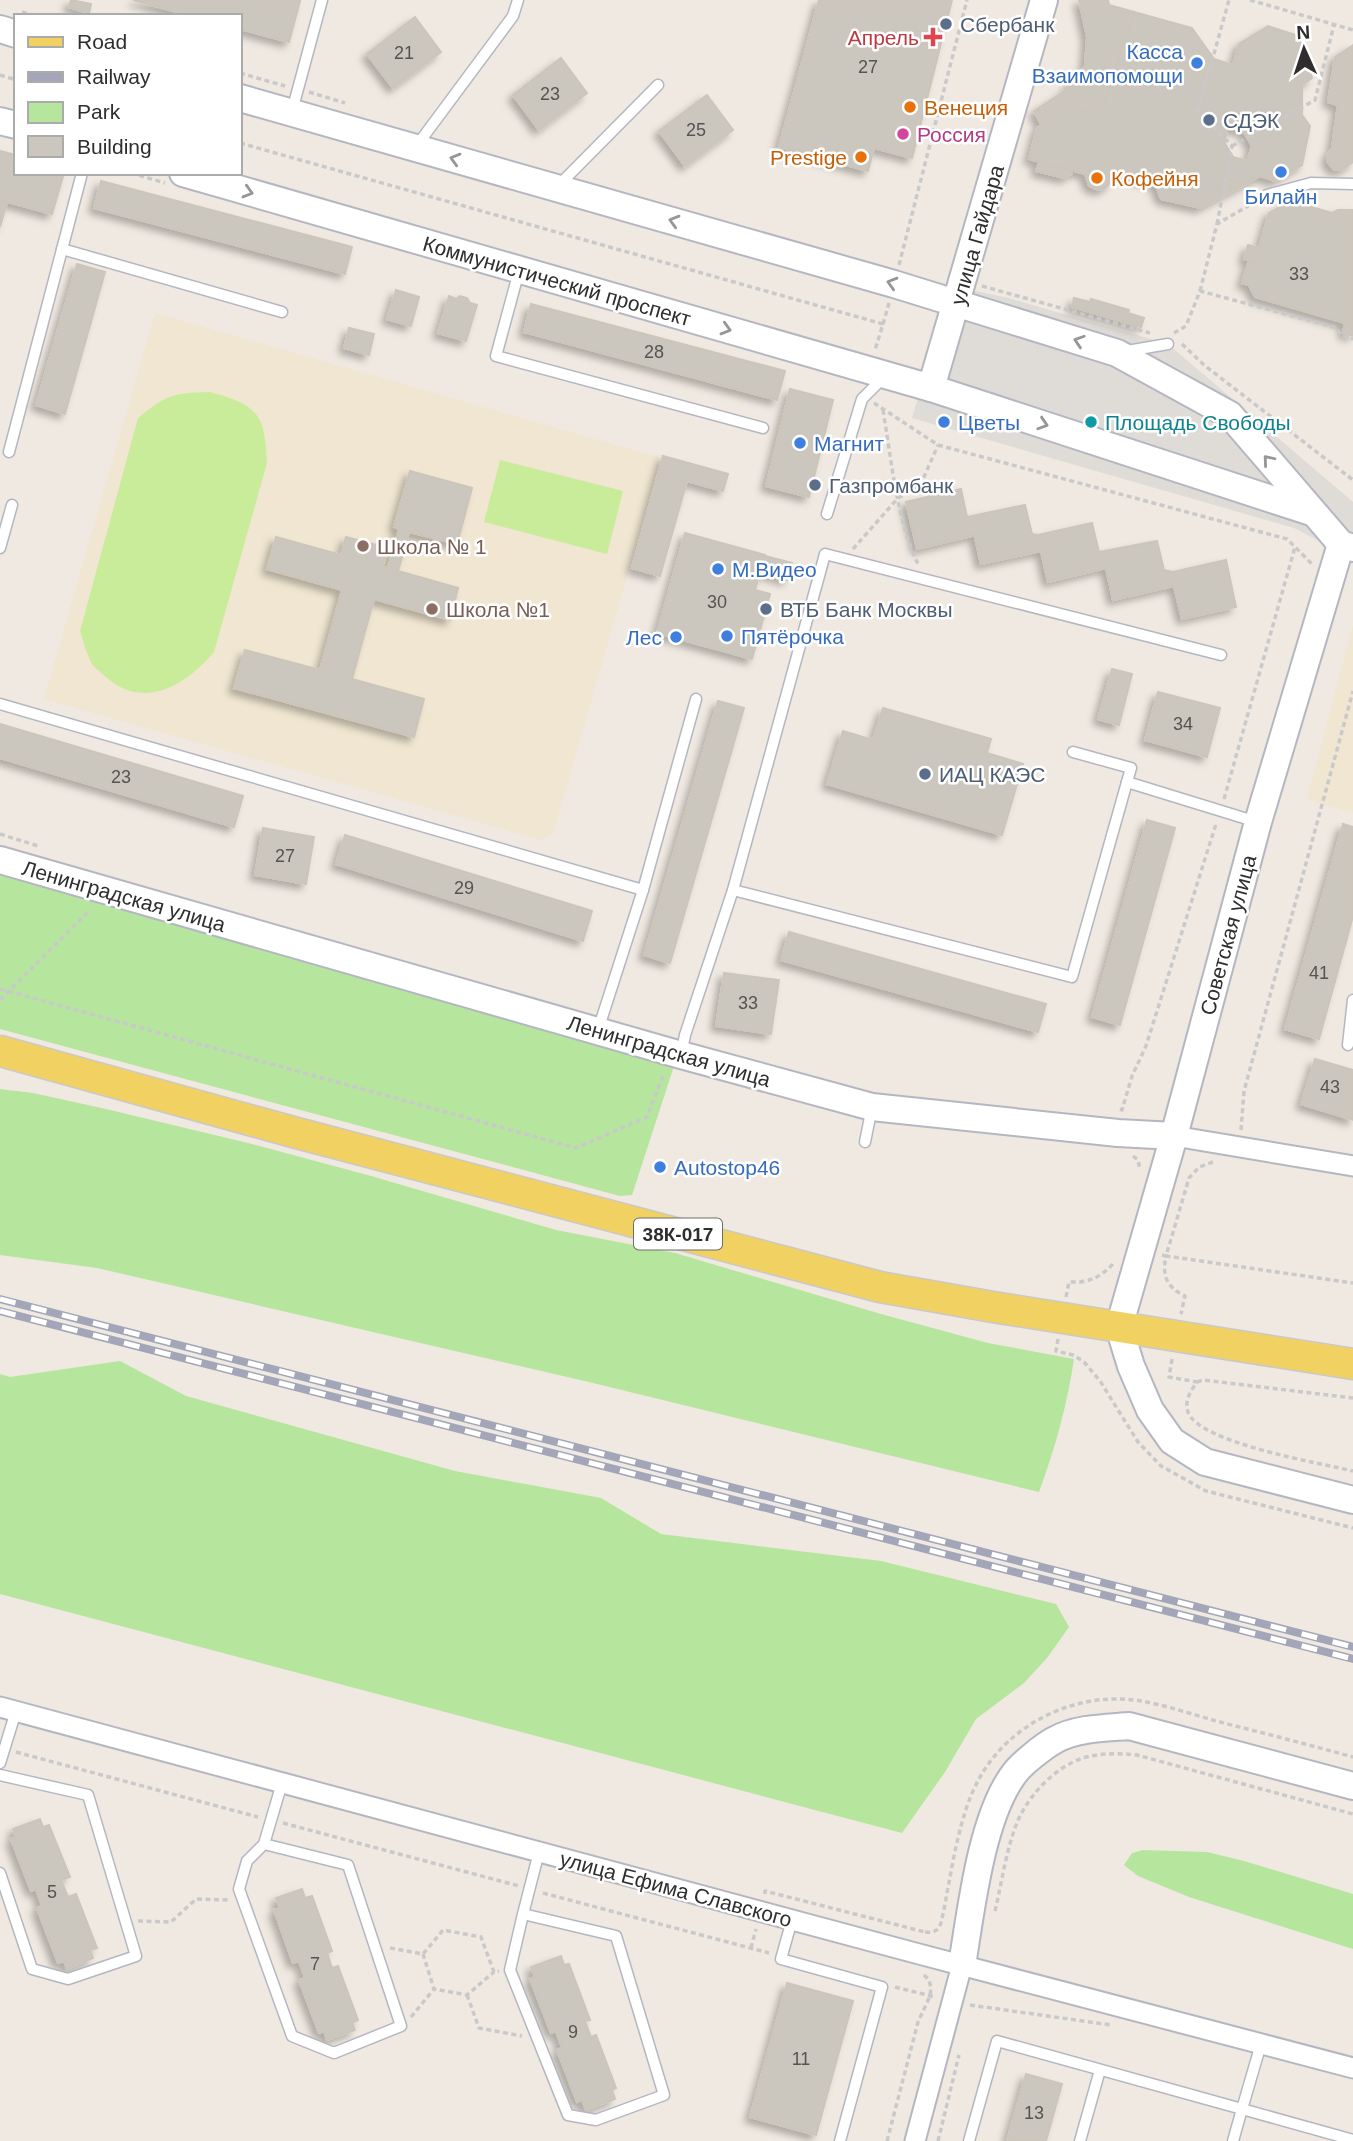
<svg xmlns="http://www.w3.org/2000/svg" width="1353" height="2141" viewBox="0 0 1353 2141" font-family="Arial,sans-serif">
  <defs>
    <filter id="shadow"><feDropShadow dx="-5" dy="5" stdDeviation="3.5" flood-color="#0004"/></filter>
  </defs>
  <rect width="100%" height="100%" fill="#efe9e1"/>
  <g fill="#f0e6d1">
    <path d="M155 313 661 458 553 834 541 840 44 699Z"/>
    <path d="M1353 625V813L1307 799Z"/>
  </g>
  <g fill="#b6e59e">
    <path d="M0 869 675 1063 632 1195 620 1196 0 1029Z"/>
    <path d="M0 1089 33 1093 106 1109 248 1143 371 1176 556 1230 675 1253 881 1314 988 1343 1074 1359C1067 1405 1055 1449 1039 1492L593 1383 97 1268 0 1255Z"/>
    <path d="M120 1361 186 1396 455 1471 601 1498 661 1534 881 1561 1056 1604 1069 1627 1047 1658 1024 1683 976 1719 945 1772 902 1833 0 1594V1374L10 1377Z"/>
    <path d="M1143 1850 1207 1852 1244 1861 1353 1894V1949L1189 1897 1138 1876 1124 1865 1132 1853Z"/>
  </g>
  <g fill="#c9ec9a">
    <path d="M210 392C258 405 265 414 267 463L214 652C186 685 144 711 106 677 101 672 94 668 91 662 86 652 83 641 80 631L138 418C166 395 173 393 210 392Z"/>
    <path d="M500 460 623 491 607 554 484 522Z"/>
  </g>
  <path fill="#dfdcd8" d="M945 284 1008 298 1168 344 1353 502V558L1294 528 912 418 942 317Z"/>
  <g fill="#cbc7bf" stroke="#cbc5ba" stroke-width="2" fill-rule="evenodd" filter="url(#shadow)">
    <path d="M71 0 91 4 89 13 69 7Z"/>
    <path d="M133 0H295L300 1 289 42 240 29V16H191Z"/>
    <path d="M819 0H952L912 158 874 148 868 171 779 147Z"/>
    <path d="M1079 0H1108L1109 5 1134 12 1103 105 1087 112 1071 108 1042 126 1034 111 1063 92 1085 66 1087 37Z"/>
    <path d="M1134 12 1192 28 1214 59 1233 65 1239 44 1268 26 1299 36 1312 78 1302 85V115L1310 126 1302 165 1275 181 1260 176 1200 208 1161 199 1155 183 1116 172 1112 173 1111 182 1105 188 1098 190 1089 186 1085 174 1029 159 1037 128 1071 108 1087 112 1103 105ZM1228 127 1243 131 1252 146 1247 161 1233 157 1224 142Z"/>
    <path d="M415 17 441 52 393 88 367 54Z"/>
    <path d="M1353 45V162L1342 170 1333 169 1327 161 1328 154 1332 148 1338 105 1328 102 1335 57Z"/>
    <path d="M561 58 587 93 539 130 513 95Z"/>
    <path d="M707 95 733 130 685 166 659 131Z"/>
    <path d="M0 151 16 155V173H64L52 214 0 200Z"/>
    <path d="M1039 162 1072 171V174L1064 178 1036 171Z"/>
    <path d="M101 181 352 247 345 274 94 208Z"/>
    <path d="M0 200 7 202 0 227Z"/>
    <path d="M1291 201 1332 213 1338 210H1353V336L1343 333 1345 323 1255 297 1249 285 1242 283 1248 263 1255 265V262L1244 259 1248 245 1259 248 1269 213Z"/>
    <path d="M77 264 105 272 65 414 36 405Z"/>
    <path d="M396 290 419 297 411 326 387 319Z"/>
    <path d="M449 296 456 299 460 296 467 298 470 303 477 305 466 341 438 333Z"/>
    <path d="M1074 298 1090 302 1091 299 1129 310 1128 313 1144 318 1141 327 1072 307Z"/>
    <path d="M531 304 785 371 777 400 524 332Z"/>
    <path d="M349 328 374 334 369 355 344 348Z"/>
    <path d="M790 389 833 400 809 497 766 486Z"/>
    <path d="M663 456 728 474 723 491 687 481 660 576 632 568Z"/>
    <path d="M410 471 472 488 457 544 409 532 398 571 458 588 450 620 374 599 352 679 424 699 414 737 234 688 245 650 320 670 342 590 267 569 276 537 341 555 346 537 388 548 382 567 388 568 399 529 394 527Z"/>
    <path d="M961 489 967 517 1025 505 1032 534 1038 535 1092 523 1099 552 1157 541 1164 570 1173 572 1226 560 1236 607 1182 619 1174 586 1113 600 1106 568 1048 582 1041 551 981 564 974 533 971 536 917 549 906 502Z"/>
    <path d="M685 533 765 555 755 590 770 594 752 659 657 633Z"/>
    <path d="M765 556 792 563 787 580 761 572Z"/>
    <path d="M1112 669 1132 674 1119 725 1098 719Z"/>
    <path d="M1158 692 1220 708 1207 757 1145 740Z"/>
    <path d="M718 701 744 708 670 963 644 955Z"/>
    <path d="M883 708 991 739 987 753 1023 764 1002 835 827 784 843 731 873 740Z"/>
    <path d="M0 724 243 796 234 827 0 758Z"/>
    <path d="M1147 820 1175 828 1120 1025 1092 1017Z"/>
    <path d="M1343 824 1353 827V916L1319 1039 1285 1029Z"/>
    <path d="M263 828 314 837 306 884 255 875Z"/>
    <path d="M345 835 592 911 583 941 336 864Z"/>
    <path d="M789 932 1046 1004 1038 1032 781 960Z"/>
    <path d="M724 973 779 980 771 1034 716 1026Z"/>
    <path d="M1315 1059 1353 1070V1120L1301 1104Z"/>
    <path d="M40 1819 43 1827 49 1825 70 1877 61 1880 68 1897 76 1894 97 1948 90 1950 93 1958 67 1969 64 1961 58 1963 37 1908 42 1906 36 1889 31 1891 11 1839 16 1837 13 1829Z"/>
    <path d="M302 1889 305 1898 312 1896 332 1951 327 1953 332 1968 338 1966 358 2020 352 2023 355 2030 327 2040 324 2031 319 2033 299 1980 305 1978 299 1961 293 1963 274 1910 280 1908 276 1898Z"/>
    <path d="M561 1956 564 1965 569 1964 590 2020 585 2021 591 2037 596 2035 616 2088 612 2090 615 2099 586 2110 582 2100 577 2102 557 2050 562 2048 556 2031 551 2033 530 1979 535 1977 531 1967Z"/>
    <path d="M787 1983 853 2001 816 2135 750 2117Z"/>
    <path d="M1026 2074 1062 2084 1046 2141H1007Z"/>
  </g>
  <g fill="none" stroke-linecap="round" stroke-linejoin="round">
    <g stroke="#b4b7c1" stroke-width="13">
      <g id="lane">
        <path d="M292 111 322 0"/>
        <path d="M418 144 513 16 518 0"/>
        <path d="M559 185 658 85"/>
        <path d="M1267 195 1311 183 1353 184"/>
        <path d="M62 249 282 312"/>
        <path d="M519 271 496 356 763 428"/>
        <path d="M1127 351 1168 344"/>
        <path d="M9 452 82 173"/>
        <path d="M827 514 862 399 883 378"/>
        <path d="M0 548 12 505"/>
        <path d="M0 704 643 890"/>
        <path d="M1073 752 1131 768 1127 782 1257 822"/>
        <path d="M733 890 1072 977 1127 782"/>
        <path d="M598 1030 643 890 696 699"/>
        <path d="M1348 1045 1353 1000"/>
        <path d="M681 1055 685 1035 733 890 825 554 1221 655"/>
        <path d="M865 1142 872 1107"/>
        <path d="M0 1763 16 1711"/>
        <path d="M0 1775 88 1795 136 1956 68 1979 32 1969 0 1873"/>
        <path d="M264 1844 247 1861 239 1889 292 2036 334 2053 401 2026 348 1865 264 1844 282 1783"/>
        <path d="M523 1914 510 1970 568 2115 596 2120 664 2095 616 1936 523 1914 539 1852"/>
        <path d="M792 1920 781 1959 882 1987 840 2141"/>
        <path d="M1261 2044 1242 2109 1353 2140"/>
        <path d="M969 2141 997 2041 1242 2109 1233 2141"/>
        <path d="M1080 2141 1100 2070"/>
      </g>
    </g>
    <g stroke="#b4b7c1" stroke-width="23">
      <g id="street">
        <path d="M1174 1136 1353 1166"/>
        <path d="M0 1707 919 1954 1353 2068"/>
        <path d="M915 2141 962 1965"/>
      </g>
    </g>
    <g stroke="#b4b7c1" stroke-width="30">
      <g id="secondary">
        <path d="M0 29 16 34"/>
        <path d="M240 98 894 284 1117 353 1230 415 1341 544 1353 548"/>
        <path d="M0 121 16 125"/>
        <path d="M183 173 931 388 1311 512"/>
        <path d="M931 388 1044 0"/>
        <path d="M1341 544 1258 822 1174 1136 1119 1327 1131 1366 1150 1410 1172 1441 1205 1462 1353 1500"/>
        <path d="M0 860 681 1055 872 1107 1118 1133 1174 1136"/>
        <path d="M962 1965C971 1911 981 1818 1014 1774 1020 1765 1045 1745 1055 1740 1076 1728 1105 1728 1129 1726L1353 1786"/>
      </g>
    </g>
    <g stroke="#c9c9c9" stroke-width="33">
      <path id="primary" d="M0 1051 293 1132 880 1287 993 1307 1353 1364"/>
    </g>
    <g stroke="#c9c9c9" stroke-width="3.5" stroke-dasharray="5 3.5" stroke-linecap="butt">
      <path d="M1250 0 1353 30"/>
      <path d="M22 12 37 16"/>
      <path d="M240 73 285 86"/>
      <path d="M0 75 16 80"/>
      <path d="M309 92 345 103"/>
      <path d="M240 143 883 324 875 350"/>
      <path d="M1232 146 1315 100 1334 25"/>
      <path d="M131 173 165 183"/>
      <path d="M1217 224 1232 146 1198 111 1229 0"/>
      <path d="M899 265 967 0"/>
      <path d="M982 286 1150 333"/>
      <path d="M1200 291 1217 224 1255 202"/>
      <path d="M883 324 889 303"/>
      <path d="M1174 333 1186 326 1200 291 1337 328 1341 336 1353 339"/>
      <path d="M1182 344 1204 365 1353 480"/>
      <path d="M874 403 938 445 1287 539 1313 565"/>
      <path d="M883 410C891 457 897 522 918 564"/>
      <path d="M853 549 898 498 920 486 938 445"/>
      <path d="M1224 799 1295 547"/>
      <path d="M0 834 38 846"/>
      <path d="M0 989 576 1148 647 1117 664 1073"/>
      <path d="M0 1000 91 909"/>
      <path d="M1120 1109 1122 1110 1132 1076 1146 1046 1216 824"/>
      <path d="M1241 1130 1244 1091 1353 691"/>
      <path d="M1133 1156 1138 1160 1140 1170"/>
      <path d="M1213 1162 1199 1167 1189 1178 1166 1256 1353 1283"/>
      <path d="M1162 1255 1166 1256C1162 1275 1166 1287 1185 1296L1181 1314"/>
      <path d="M1066 1297 1069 1282C1089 1283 1099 1278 1113 1264"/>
      <path d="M1058 1339 1056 1351 1073 1355 1084 1362 1100 1381 1138 1442 1161 1466 1181 1477 1206 1491 1353 1528"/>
      <path d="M1172 1359 1169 1377 1197 1382C1191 1391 1184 1400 1188 1412 1199 1443 1320 1463 1353 1471"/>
      <path d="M1197 1382 1203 1380 1353 1398"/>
      <path d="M16 1752 258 1817"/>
      <path d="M283 1823 519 1886"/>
      <path d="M543 1893 769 1953"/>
      <path d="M765 1894V1891L925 1932"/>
      <path d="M995 1911C1002 1882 1007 1843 1020 1816 1032 1792 1056 1767 1083 1758 1100 1753 1119 1753 1137 1755L1353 1814"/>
      <path d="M138 1921 171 1922 196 1899 230 1900"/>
      <path d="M925 1932C934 1933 938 1931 941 1923 951 1879 957 1818 979 1779 1009 1723 1078 1690 1141 1701 1169 1706 1197 1716 1224 1723 1267 1734 1310 1745 1353 1757"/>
      <path d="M390 1948 423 1954 443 1930 481 1937 494 1972 499 1971"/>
      <path d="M751 1948 756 1929"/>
      <path d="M423 1954 434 1989 467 1995 494 1972"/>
      <path d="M895 1987 935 1997"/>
      <path d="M467 1995 479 2028 522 2036"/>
      <path d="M970 2005 1111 2025"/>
      <path d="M411 2017 434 1989"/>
      <path d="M887 2141 918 2022 930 1996 931 1988 929 1980 923 1974"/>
      <path d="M938 2141 959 2055"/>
    </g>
    <use href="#lane" stroke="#fff" stroke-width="10"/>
    <use href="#street" stroke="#fff" stroke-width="19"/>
    <use href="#secondary" stroke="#fff" stroke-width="26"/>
    <use href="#primary" stroke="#f2d163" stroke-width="30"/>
    <g stroke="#a3a6b8" stroke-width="8">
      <g id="rail">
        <path d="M0 1299 1353 1647"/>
        <path d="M0 1311 1353 1659"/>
      </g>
    </g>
    <use href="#rail" stroke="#fff" stroke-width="5" stroke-dasharray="16" stroke-linecap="butt"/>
  </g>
  <defs><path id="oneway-chevron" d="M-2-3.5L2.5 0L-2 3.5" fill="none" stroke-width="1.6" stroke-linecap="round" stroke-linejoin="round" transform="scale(1.75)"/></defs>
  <g stroke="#969696">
    <use href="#oneway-chevron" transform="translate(455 159) rotate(-164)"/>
    <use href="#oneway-chevron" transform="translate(248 192) rotate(16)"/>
    <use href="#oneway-chevron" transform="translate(674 221) rotate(-164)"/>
    <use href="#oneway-chevron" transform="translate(892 283) rotate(-164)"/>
    <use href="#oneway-chevron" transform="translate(726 329) rotate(16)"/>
    <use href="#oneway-chevron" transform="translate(1079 341) rotate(-162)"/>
    <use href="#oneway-chevron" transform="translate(1043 424) rotate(18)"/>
    <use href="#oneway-chevron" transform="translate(1268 460) rotate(-130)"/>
  </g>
  <g fill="#5c6f8a" stroke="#fff" stroke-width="2.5">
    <circle cx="946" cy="24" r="7"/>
    <circle cx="1209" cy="120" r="7"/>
    <circle cx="815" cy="485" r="7"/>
    <circle cx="766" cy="609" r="7"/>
    <circle cx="925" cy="774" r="7"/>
  </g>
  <path fill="#e0444e" stroke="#fff" stroke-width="2.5" d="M929.5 26.5h7v7h7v7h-7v7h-7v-7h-7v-7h7z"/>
  <g fill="#3f7fe0" stroke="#fff" stroke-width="2.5">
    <circle cx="1197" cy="63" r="7"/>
    <circle cx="1281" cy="172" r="7"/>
    <circle cx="944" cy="422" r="7"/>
    <circle cx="800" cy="443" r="7"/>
    <circle cx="718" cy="569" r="7"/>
    <circle cx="727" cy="636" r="7"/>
    <circle cx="676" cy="637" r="7"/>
    <circle cx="660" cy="1167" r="7"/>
  </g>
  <g fill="#e8710a" stroke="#fff" stroke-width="2.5">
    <circle cx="910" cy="107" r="7"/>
    <circle cx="861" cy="157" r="7"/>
    <circle cx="1097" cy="178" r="7"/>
  </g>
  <circle fill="#d1479c" stroke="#fff" stroke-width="2.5" cx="903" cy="134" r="7"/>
  <circle fill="#0f9aa8" stroke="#fff" stroke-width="2.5" cx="1091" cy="422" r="7"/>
  <g fill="#8d6e63" stroke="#fff" stroke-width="2.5">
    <circle cx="363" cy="546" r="7"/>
    <circle cx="432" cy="609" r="7"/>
  </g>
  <g text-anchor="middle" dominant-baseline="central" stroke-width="5" stroke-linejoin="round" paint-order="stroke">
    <g font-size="18" fill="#555452">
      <text x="404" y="53">21</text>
      <text x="868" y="67">27</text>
      <text x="550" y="94">23</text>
      <text x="696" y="130">25</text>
      <text x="1299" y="274">33</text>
      <text x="654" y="352">28</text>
      <text x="717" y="602">30</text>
      <text x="1183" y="724">34</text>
      <text x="121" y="777">23</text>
      <text x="285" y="856">27</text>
      <text x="464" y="888">29</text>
      <text x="1319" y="973">41</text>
      <text x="748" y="1003">33</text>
      <text x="1330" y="1087">43</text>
      <text x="52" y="1892">5</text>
      <text x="315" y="1964">7</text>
      <text x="573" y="2032">9</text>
      <text x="801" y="2059">11</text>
      <text x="1034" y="2113">13</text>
    </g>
    <rect fill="#fff" stroke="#6d6d6d" stroke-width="2" x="634" y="1218.5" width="88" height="31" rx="5"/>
    <g font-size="19" font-weight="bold" fill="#2e2e2e">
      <text x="678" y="1234">38К-017</text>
    </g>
    <g font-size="21" fill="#4e5e75" stroke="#fff" text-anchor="start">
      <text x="960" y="24">Сбербанк</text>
      <text x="1223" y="120">СДЭК</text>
      <text x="829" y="485">Газпромбанк</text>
      <text x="780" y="609">ВТБ Банк Москвы</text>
      <text x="939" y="774">ИАЦ КАЭС</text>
    </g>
    <g font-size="21" fill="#be3a42" stroke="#fff" text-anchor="end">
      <text x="919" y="37">Апрель</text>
    </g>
    <g font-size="21" fill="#366cbe" stroke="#fff" text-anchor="start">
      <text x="1183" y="51" text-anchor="end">Касса<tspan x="1183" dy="24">Взаимопомощи</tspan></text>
      <text x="1281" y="196" text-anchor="middle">Билайн</text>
      <text x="958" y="422">Цветы</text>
      <text x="814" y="443">Магнит</text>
      <text x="732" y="569">М.Видео</text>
      <text x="741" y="636">Пятёрочка</text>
      <text x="662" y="637" text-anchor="end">Лес</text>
      <text x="674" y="1167">Autostop46</text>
    </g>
    <g font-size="21" fill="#c56008" stroke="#fff" text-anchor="start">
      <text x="924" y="107">Венеция</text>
      <text x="847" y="157" text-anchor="end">Prestige</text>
      <text x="1111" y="178">Кофейня</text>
    </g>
    <g font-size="21" fill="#b23c85" stroke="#fff" text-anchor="start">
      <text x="917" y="134">Россия</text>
    </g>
    <g font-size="21" fill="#2e2e2e" stroke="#fff">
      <text transform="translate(977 235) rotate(-74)">улица Гайдара</text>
      <text transform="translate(557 281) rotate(16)">Коммунистический проспект</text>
      <text transform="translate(124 896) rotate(16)">Ленинградская улица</text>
      <text transform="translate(1228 935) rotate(-75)">Советская улица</text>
      <text transform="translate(669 1051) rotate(16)">Ленинградская улица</text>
      <text transform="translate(676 1889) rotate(15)">улица Ефима Славского</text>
    </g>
    <g font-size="21" fill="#0d838f" stroke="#fff" text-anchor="start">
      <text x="1105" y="422">Площадь Свободы</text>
    </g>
    <g font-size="21" fill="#785e54" stroke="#fff" text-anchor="start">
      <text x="377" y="546">Школа № 1</text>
      <text x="446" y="609">Школа №1</text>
    </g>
  </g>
  <rect x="14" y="14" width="228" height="161" fill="#ffffff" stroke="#ababab" stroke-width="2"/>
  <rect x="28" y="37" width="35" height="10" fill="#f2d163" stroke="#ababab" stroke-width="2"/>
  <text x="77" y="49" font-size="21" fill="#2e2e2e">Road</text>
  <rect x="28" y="72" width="35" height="10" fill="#a3a6b8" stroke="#ababab" stroke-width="2"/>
  <text x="77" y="84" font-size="21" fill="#2e2e2e">Railway</text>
  <rect x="28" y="102" width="35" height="21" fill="#b6e59e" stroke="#ababab" stroke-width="2"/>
  <text x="77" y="119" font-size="21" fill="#2e2e2e">Park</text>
  <rect x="28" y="136" width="35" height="21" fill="#cbc7bf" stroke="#ababab" stroke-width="2"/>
  <text x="77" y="154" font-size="21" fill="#2e2e2e">Building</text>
  <g transform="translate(1304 49) rotate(357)" stroke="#ffffff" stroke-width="5" paint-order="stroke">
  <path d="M0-5L12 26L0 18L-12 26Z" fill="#2e2e2e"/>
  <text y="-10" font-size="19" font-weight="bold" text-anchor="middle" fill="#2e2e2e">N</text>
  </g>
</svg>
